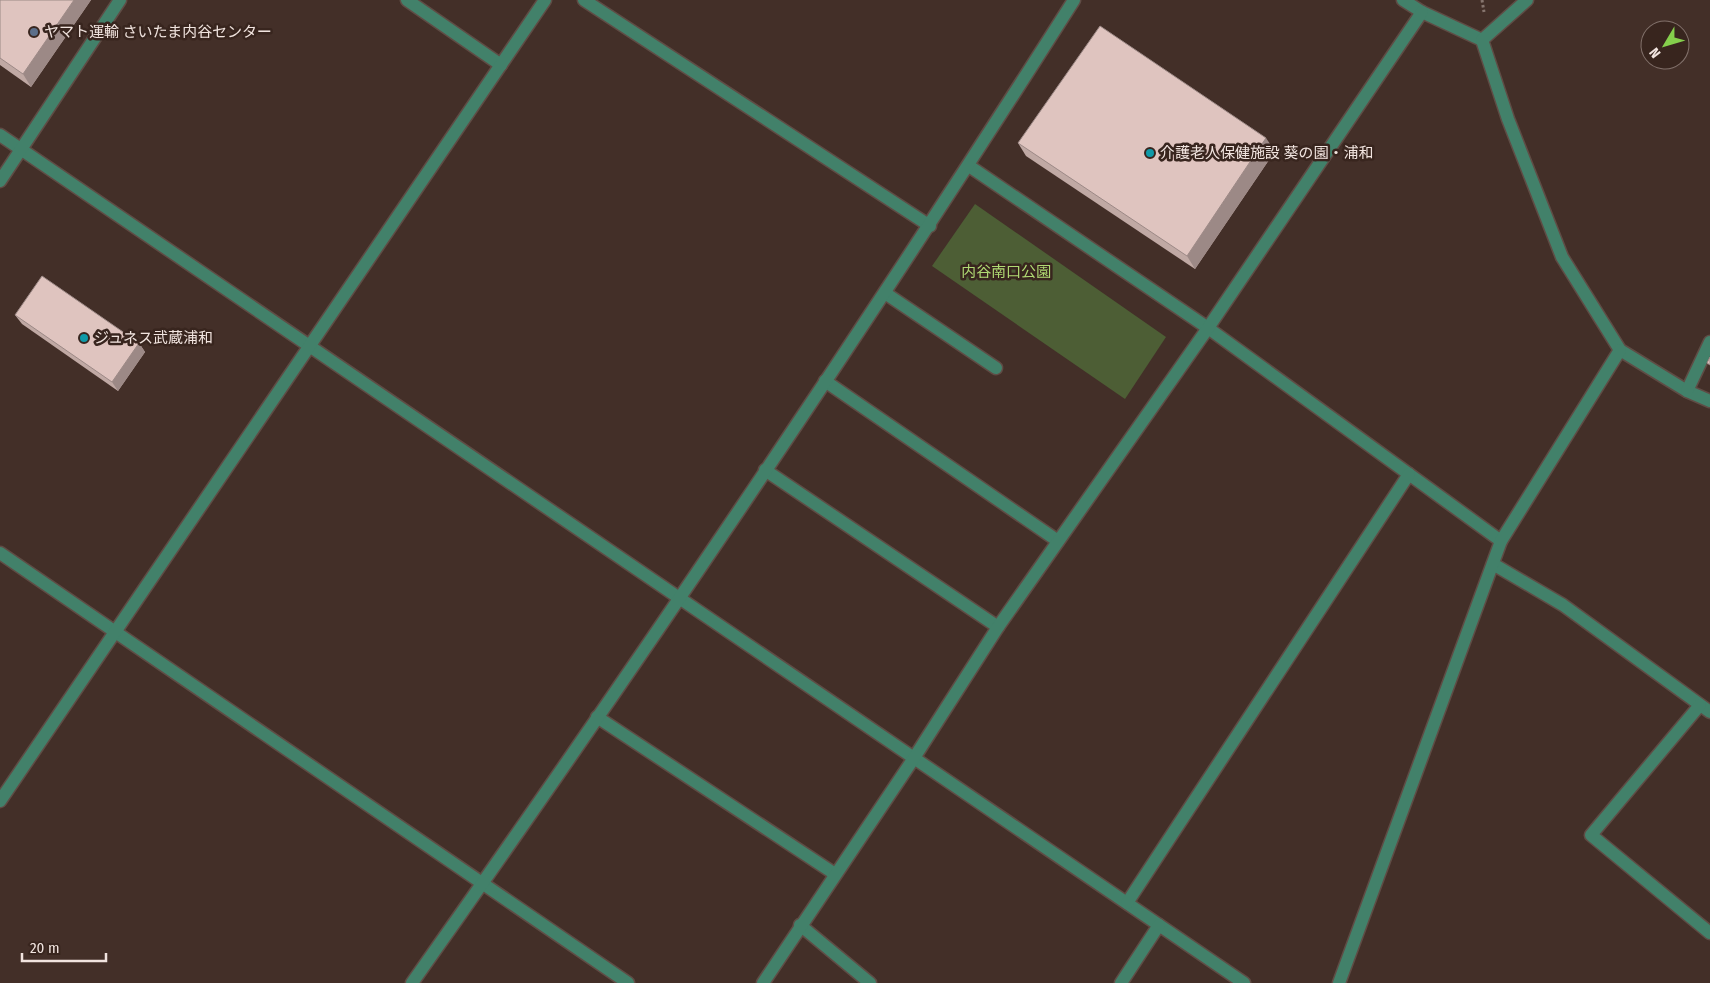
<svg xmlns="http://www.w3.org/2000/svg" width="1710" height="983" viewBox="0 0 1710 983" font-family="'Fira Sans Condensed','Noto Sans JP',sans-serif">
  <rect width="100%" height="100%" fill="#432f28"/>
  <path fill="#4d5e35" d="M975 204 1166 337 1125 399 932 266Z"/>
  <g fill="none" stroke-linecap="round" stroke-linejoin="round">
    <g stroke="#5f4c45" stroke-width="15">
      <g id="minor">
        <path d="M407 0 501 65"/>
        <path d="M584 0 930 226"/>
        <path d="M1403 0 1422 12 1482 40"/>
        <path d="M1527 0 1482 40 1508 119 1562 257 1620 350 1687 391 1710 401"/>
        <path d="M0 135 1244 983"/>
        <path d="M969 166 1208 328 1501 541"/>
        <path d="M0 181 120 0"/>
        <path d="M885 293 996 368"/>
        <path d="M825 381 1058 541"/>
        <path d="M1687 391 1710 342"/>
        <path d="M765 470 998 627"/>
        <path d="M0 553 628 983"/>
        <path d="M1493 564 1563 605 1710 712"/>
        <path d="M1700 705 1591 835 1710 933"/>
        <path d="M597 717 835 874"/>
        <path d="M0 801 545 0"/>
        <path d="M1127 903 1409 474"/>
        <path d="M800 925 870 983"/>
        <path d="M412 983C640 661 862 333 1074 0"/>
        <path d="M763 983 914 758 998 627 1208 328 1422 12"/>
        <path d="M1121 983 1159 925"/>
        <path d="M1339 983 1501 541 1620 350"/>
      </g>
    </g>
    <path stroke="#86756e" stroke-width="3" stroke-dasharray="2.5 2.5" stroke-linecap="butt" d="M1482 0 1484 12"/>
    <use href="#minor" stroke="#42816a" stroke-width="12"/>
  </g>
  <g fill="#c0a9a4">
    <path d="M0 0H91L31 87 0 65Z"/>
    <path d="M1018 143 1275 151 1195 269 1026 156Z"/>
    <path d="M15 315 139 343 145 352 118 391 22 324Z"/>
  </g>
  <g fill="#9c8986">
    <path d="M74 0H91L31 87 23 74Z"/>
    <path d="M1266 138 1275 151 1195 269 1187 256Z"/>
    <path d="M139 343 145 352 118 391 112 382Z"/>
  </g>
  <g fill="#dfc4bf" stroke="#9c8986">
    <path d="M0 0H74L23 74 0 58Z"/>
    <path d="M1100 26 1266 138 1187 256 1018 143Z"/>
    <path d="M42 276 139 343 112 382 15 315Z"/>
    <path d="M1710 357V365L1707 363Z"/>
  </g>
  <circle fill="#5c6f8a" stroke="#38251e" stroke-width="2" cx="34" cy="32" r="5"/>
  <g fill="#0f9aa8" stroke="#38251e" stroke-width="2">
    <circle cx="1150" cy="153" r="5"/>
    <circle cx="84" cy="338" r="5"/>
  </g>
  <g text-anchor="middle" dominant-baseline="central" stroke-width="5" stroke-linejoin="round" paint-order="stroke">
    <g font-size="15" fill="#f1e4df" stroke="#38251e" text-anchor="start">
      <text x="44" y="32">ヤマト運輸 さいたま内谷センター</text>
      <text x="1160" y="153">介護老人保健施設 葵の園・浦和</text>
      <text x="94" y="338">ジュネス武蔵浦和</text>
    </g>
    <g font-size="15" fill="#afd973" stroke="#38251e">
      <text x="1006" y="272">内谷南口公園</text>
    </g>
  </g>
  <g transform="translate(1665 45) rotate(232)"><circle r="24" fill="#38251e" stroke="#82716b"/>
  <path d="M0-4L9 19L0 12L-9 19Z" fill="#85cf4c"/>
  <text y="-8" font-size="14" font-weight="bold" text-anchor="middle" fill="#f1e4df">N</text>
  </g>
  <path d="M22 953v8h84v-8" fill="none" stroke="#f1e4df" stroke-width="2.5"/>
  <text x="30" y="953" font-size="15" fill="#f1e4df" stroke="#38251e" stroke-width="4" paint-order="stroke">20 m</text>
</svg>
